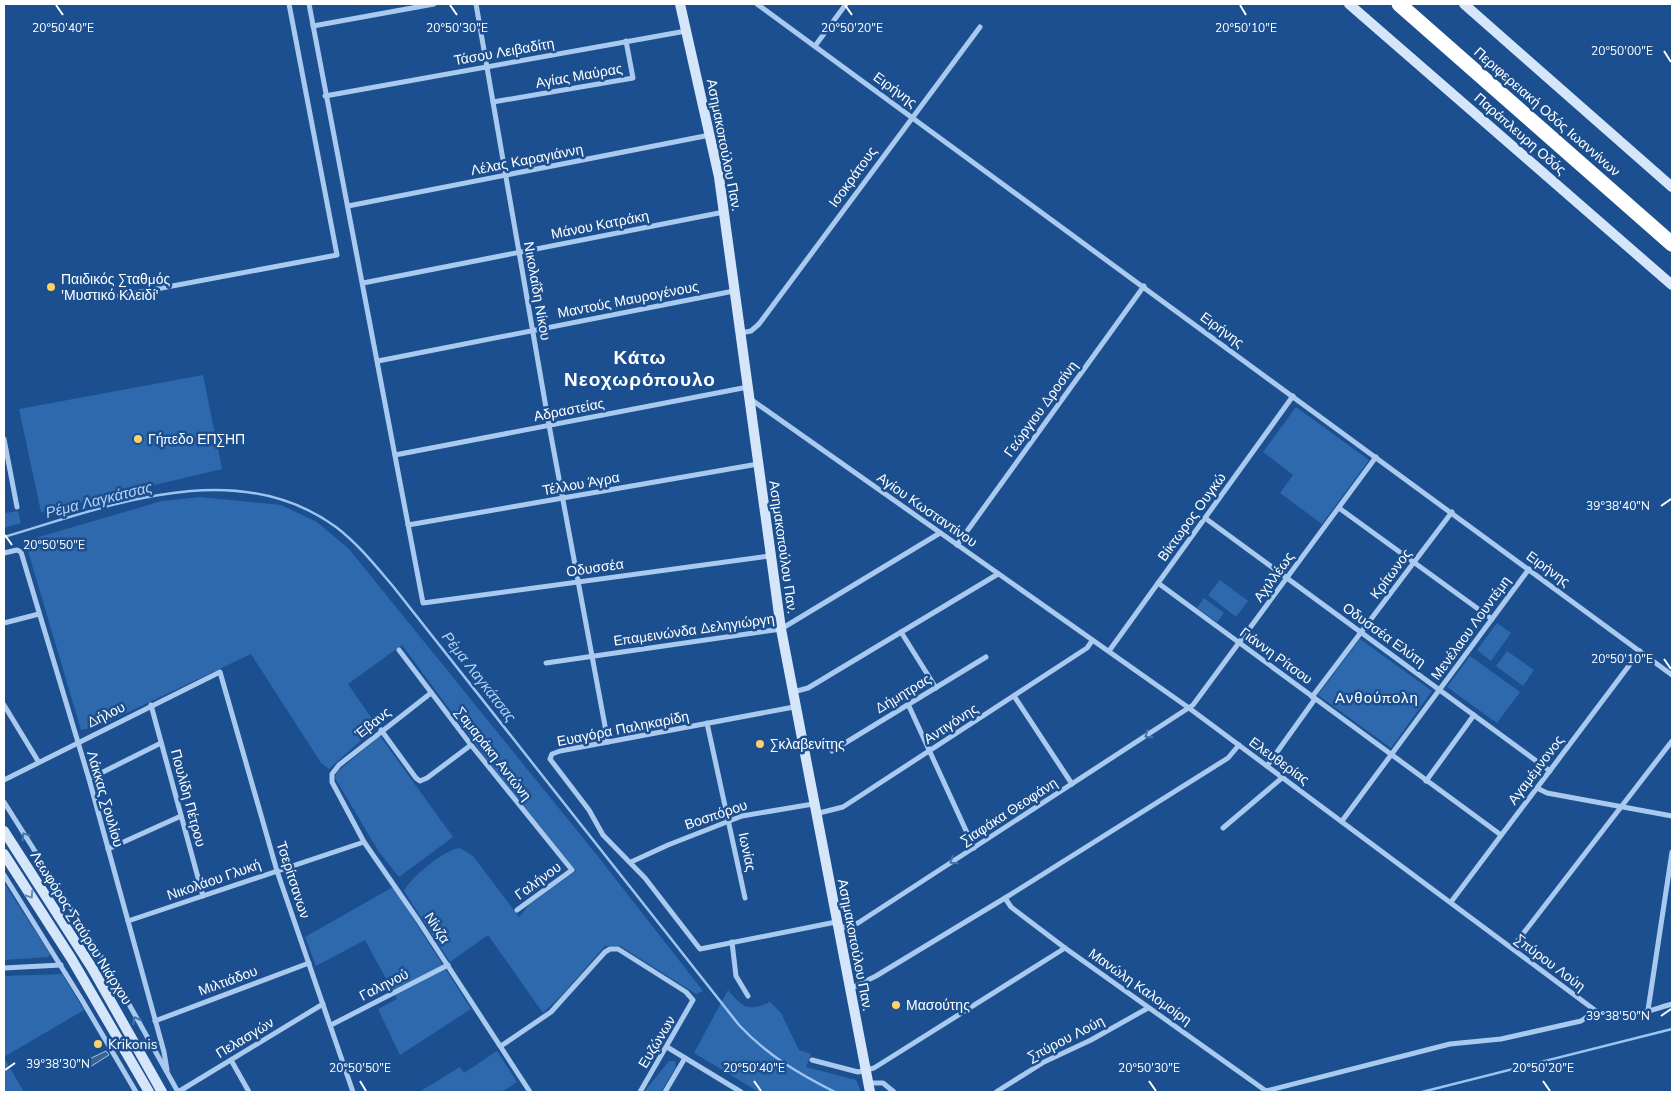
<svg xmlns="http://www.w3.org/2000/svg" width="1676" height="1096" viewBox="0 0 1676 1096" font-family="'Nunito Sans',sans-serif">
  <rect width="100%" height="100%" fill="#1b4f8f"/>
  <g fill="#2e69ad">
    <path d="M203 375 222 469 41 512 19 409Z"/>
    <path d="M1296 407 1369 460 1322 524 1280 493 1293 475 1263 452Z"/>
    <path d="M200 497 281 505 317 522 349 549 600 859 703 991 696 994 620 946H605L560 997 543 1013 488 935 450 962 404 891C410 878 445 849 460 848L473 856 519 917 530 904 576 871 487 760 402 645 348 684 377 726 329 769 321 763 251 654 99 726 81 730 25 541 162 501Z"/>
    <path d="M4 510 6 513 18 511 21 523 4 528Z"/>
    <path d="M1220 580 1248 601 1236 617 1208 595Z"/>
    <path d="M1204 598 1224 613 1217 622 1197 608Z"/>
    <path d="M1497 623 1511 633 1491 661 1477 650Z"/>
    <path d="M1360 639 1432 691 1391 748 1318 695Z"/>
    <path d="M1507 651 1534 670 1523 686 1496 666Z"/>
    <path d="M1470 656 1520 692 1497 723 1447 687Z"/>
    <path d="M380 736 453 837 399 877 379 852 335 778 337 772Z"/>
    <path d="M4 883 50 954 48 957 4 960Z"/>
    <path d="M393 887 471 1009 400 1055 378 1009 397 999 365 940 316 966 305 937Z"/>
    <path d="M62 974 84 1010 4 1057V976Z"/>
    <path d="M728 990C743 1008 748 1012 770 1002L781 1013 799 1050 811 1054 806 1067 856 1080 861 1092H759L694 1053Z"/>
    <path d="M497 1051 517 1082 502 1092H419L460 1067 464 1073Z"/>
    <path d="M4 1058 24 1092H4Z"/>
    <path d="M669 1061H675L676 1067 661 1092H644Z"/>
  </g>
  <path fill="#3c6290" stroke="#9cc4f0" d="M106 1051 109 1055 90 1067 87 1060Z"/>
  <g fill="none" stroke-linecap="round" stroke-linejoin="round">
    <g stroke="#9cc4f0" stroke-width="2.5">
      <path d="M4 537C109 506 236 454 336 527 357 543 374 564 392 585L739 1025C767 1055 799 1074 835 1092"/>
      <path d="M1422 1092 1672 1029"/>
    </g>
    <g stroke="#a9c9ee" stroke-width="5">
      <path d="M309 4 423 603 770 556"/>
      <path d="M476 4 549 425 608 742"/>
      <path d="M757 4 1672 675"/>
      <path d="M313 26 434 4"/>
      <path d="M815 46 846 4"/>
      <path d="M325 96 686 31"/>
      <path d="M493 102 633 78 626 41"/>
      <path d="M348 206 710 135"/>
      <path d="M363 283 724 212"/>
      <path d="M119 296 337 255 289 4"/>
      <path d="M741 333 751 331 759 324 980 27"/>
      <path d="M378 361 734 291"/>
      <path d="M749 398 1189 708 1596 1011C1617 1025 1650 1010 1672 1004"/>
      <path d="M4 439 17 507"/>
      <path d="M395 455 748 387"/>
      <path d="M1339 508 1492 619"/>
      <path d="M1205 518 1550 771"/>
      <path d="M408 525 758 464"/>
      <path d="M957 545 1144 286"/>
      <path d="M4 553 17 550 21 552 89 779 164 1052 167 1070"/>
      <path d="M1158 583 1501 835"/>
      <path d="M4 623 39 614"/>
      <path d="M901 632 936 688"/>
      <path d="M399 650 471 745 572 870 517 910"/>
      <path d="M1109 651 1293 396"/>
      <path d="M546 663 781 629 940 533"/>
      <path d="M793 692 808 688 998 574"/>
      <path d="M431 693 339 765 332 774V782L364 842 418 920 530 1092"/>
      <path d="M1014 696 1072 784"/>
      <path d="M1312 697 1452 512"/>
      <path d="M908 704 974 848"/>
      <path d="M4 705 38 761"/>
      <path d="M151 705 203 896"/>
      <path d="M794 707 560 751 552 754 550 759 589 810 603 835 645 878 700 949 836 922"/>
      <path d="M707 723 745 898"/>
      <path d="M381 730 416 778 420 781 427 778 471 745"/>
      <path d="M832 751 986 657"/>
      <path d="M1267 766 1315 699"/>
      <path d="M89 779 161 743"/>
      <path d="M4 780 220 672 277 871 353 1092"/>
      <path d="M1426 781 1474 715"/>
      <path d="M1537 788 1547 793 1672 816"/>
      <path d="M4 802 111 972 178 1092"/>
      <path d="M815 814 843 807 1087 648 1092 641"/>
      <path d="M1342 821 1529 569"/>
      <path d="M1223 828 1283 777"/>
      <path d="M108 849 181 816"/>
      <path d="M631 862 668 845 742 816 813 804"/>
      <path d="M4 875 82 1000 136 1092"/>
      <path d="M1005 898 1011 907 1065 948 1266 1091 1450 1044 1501 1039 1581 1021 1596 1011"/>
      <path d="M1451 902 1640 651"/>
      <path d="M128 921 364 842"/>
      <path d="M838 929 858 923 1193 705 1376 457"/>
      <path d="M732 942 736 976 748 996"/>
      <path d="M1512 948 1672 741"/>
      <path d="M4 968 61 965"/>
      <path d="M850 989 876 976 1005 898 1228 758 1239 745"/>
      <path d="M1648 1010 1672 852"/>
      <path d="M155 1021 309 963"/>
      <path d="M331 1025 448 965"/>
      <path d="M501 1046 551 1012 605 952 610 949H618L686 992 693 1000 640 1092"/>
      <path d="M667 1047 741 1092"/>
      <path d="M231 1060 249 1092"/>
      <path d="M812 1060 858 1072 874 1068 1065 948"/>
      <path d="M868 1083H883L894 1092"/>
      <path d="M178 1092 323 1004"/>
      <path d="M665 1092 685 1058"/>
      <path d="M996 1092 1044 1062 1091 1040 1148 1008"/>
    </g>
    <g stroke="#d6e6fa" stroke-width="10">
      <path d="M680 4 719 177 781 629 870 1092"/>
      <path d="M1349 4 1672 285"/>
      <path d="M1464 4 1672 187"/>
      <path d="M4 831 92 968 162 1092"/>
      <path d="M4 854 71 958 149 1092"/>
    </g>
    <path stroke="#fff" stroke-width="15" d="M1399 4 1672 244"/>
  </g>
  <defs><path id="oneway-chevron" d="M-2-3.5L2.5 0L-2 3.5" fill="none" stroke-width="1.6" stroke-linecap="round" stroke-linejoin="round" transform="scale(1.25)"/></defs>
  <g stroke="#4674ac">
    <use href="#oneway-chevron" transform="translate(1148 735) rotate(147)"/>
    <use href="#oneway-chevron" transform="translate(25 836) rotate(-122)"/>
    <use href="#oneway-chevron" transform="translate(953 861) rotate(147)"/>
    <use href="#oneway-chevron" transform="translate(136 1020) rotate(-118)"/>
  </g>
  <use stroke="#668bba" href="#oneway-chevron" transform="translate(30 895) rotate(57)"/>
  <path fill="none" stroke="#fff" stroke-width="2" d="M56 5 63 15M450 5 457 15M845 5 852 15M1240 5 1246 15M1664 51 1671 62M1661 506 1671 499M5 535 12 545M1664 659 1671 669M1661 1016 1671 1009M5 1070 15 1063M360 1081 366 1091M754 1081 761 1091M1149 1081 1156 1091M1543 1081 1550 1091"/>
  <g fill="#ffd166" stroke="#1b4f8f" stroke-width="2">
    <circle cx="51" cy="287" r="5"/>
    <circle cx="138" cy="439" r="5"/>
    <circle cx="760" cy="744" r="5"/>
    <circle cx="896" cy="1005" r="5"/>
    <circle cx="98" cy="1044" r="5"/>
  </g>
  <g text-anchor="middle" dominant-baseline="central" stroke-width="5" stroke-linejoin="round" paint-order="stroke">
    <g font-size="14" fill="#fff" stroke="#1b4f8f">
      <text transform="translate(504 52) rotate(-10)">Τάσου Λειβαδίτη</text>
      <text transform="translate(579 76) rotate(-10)">Αγίας Μαύρας</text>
      <text transform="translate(895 90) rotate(36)">Ειρήνης</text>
      <text transform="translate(1547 112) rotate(41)">Περιφερειακή Οδός Ιωαννίνων</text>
      <text transform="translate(1520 134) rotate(41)">Παράπλευρη Οδός</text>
      <text transform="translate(724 145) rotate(79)">Ασημακοπούλου Παν.</text>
      <text transform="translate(527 160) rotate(-11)">Λέλας Καραγιάννη</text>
      <text transform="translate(853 177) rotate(-54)">Ισοκράτους</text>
      <text transform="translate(600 225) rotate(-11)">Μάνου Κατράκη</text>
      <text transform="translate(537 291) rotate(80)">Νικολαΐδη Νίκου</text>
      <text transform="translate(628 300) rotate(-11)">Μαντούς Μαυρογένους</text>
      <text transform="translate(1222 330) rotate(36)">Ειρήνης</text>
      <text transform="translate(1041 409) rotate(-54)">Γεώργιου Δροσίνη</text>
      <text transform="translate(569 410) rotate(-11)">Αδραστείας</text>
      <text transform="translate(581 484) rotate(-10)">Τέλλου Άγρα</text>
      <text transform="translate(927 510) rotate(35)">Αγίου Κωσταντίνου</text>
      <text transform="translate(1192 517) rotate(-54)">Βίκτωρος Ουγκώ</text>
      <text transform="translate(783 547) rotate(82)">Ασημακοπούλου Παν.</text>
      <text transform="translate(595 568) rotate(-8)">Οδυσσέα</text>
      <text transform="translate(1548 569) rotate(36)">Ειρήνης</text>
      <text transform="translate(1391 574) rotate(-53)">Κρίτωνος</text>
      <text transform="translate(1274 577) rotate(-54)">Αχιλλέως</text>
      <text transform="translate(1471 628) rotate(-54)">Μενέλαου Λουντέμη</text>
      <text transform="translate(694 630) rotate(-8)">Επαμεινώνδα Δεληγιώργη</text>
      <text transform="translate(1384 635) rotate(36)">Οδυσσέα Ελύτη</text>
      <text transform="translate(1276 656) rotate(36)">Γιάννη Ρίτσου</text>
      <text transform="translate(903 694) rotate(-31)">Δήμητρας</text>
      <text transform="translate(106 715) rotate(-26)">Δήλου</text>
      <text transform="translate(373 723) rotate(-38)">Έβανς</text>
      <text transform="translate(951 724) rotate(-33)">Αντιγόνης</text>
      <text transform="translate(623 729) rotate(-11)">Ευαγόρα Παληκαρίδη</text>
      <text transform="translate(493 754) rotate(52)">Σαμαράκη Αντώνη</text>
      <text transform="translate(1279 761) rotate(36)">Ελευθερίας</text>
      <text transform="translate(1536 770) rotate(-53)">Αγαμέμνονoς</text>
      <text transform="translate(188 798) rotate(75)">Πουλίδη Πέτρου</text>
      <text transform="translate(105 799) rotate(74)">Λάκκας Σουλίου</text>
      <text transform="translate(1009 812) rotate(-33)">Σιαφάκα Θεοφάνη</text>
      <text transform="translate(716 815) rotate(-19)">Βοσπόρου</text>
      <text transform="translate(747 852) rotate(78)">Ιωνίας</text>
      <text transform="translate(214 880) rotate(-19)">Νικολάου Γλυκή</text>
      <text transform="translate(293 880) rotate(72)">Τσερίτσανων</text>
      <text transform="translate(538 881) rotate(-36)">Γαλήνου</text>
      <text transform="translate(81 928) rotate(58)">Λεωφόρος Σταύρου Νιάρχου</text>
      <text transform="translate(437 928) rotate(57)">Νίνζα</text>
      <text transform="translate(855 945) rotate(79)">Ασημακοπούλου Παν.</text>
      <text transform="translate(1550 963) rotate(37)">Σπύρου Λούη</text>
      <text transform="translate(228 981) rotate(-20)">Μιλτιάδου</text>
      <text transform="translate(384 985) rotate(-27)">Γαληνού</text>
      <text transform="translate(1140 987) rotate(35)">Μανώλη Καλομοίρη</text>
      <text transform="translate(245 1038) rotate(-31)">Πελασγών</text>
      <text transform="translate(1066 1039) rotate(-27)">Σπύρου Λούη</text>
      <text transform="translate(657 1042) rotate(-59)">Ευζώνων</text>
    </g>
    <g font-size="14" fill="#fff" stroke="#1b4f8f" text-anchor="start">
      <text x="61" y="279">Παιδικός Σταθμός<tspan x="61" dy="16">'Μυστικό Κλειδί'</tspan></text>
      <text x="148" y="439">Γήπεδο ΕΠΣΗΠ</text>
      <text x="770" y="744">Σκλαβενίτης</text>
      <text x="906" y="1005">Μασούτης</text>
      <text x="108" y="1044">Krikonis</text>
    </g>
    <g font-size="15" font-style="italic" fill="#b5d3f5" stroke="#1b4f8f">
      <text transform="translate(99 500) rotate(-14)">Ρέμα Λαγκάτσας</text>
      <text transform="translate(479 677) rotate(52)">Ρέμα Λαγκάτσας</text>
    </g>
    <g font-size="15" letter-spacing="1" fill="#fff" stroke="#1b4f8f">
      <text x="1377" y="698">Ανθούπολη</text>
    </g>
    <g font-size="19" font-weight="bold" letter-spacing="1" fill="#fff" stroke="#1b4f8f">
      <text x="640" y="358">Κάτω<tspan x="640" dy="22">Νεοχωρόπουλο</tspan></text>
    </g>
  </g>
  <g font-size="12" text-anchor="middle" fill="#fff" stroke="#1b4f8f" stroke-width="5" stroke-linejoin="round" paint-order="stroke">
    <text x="63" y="32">20°50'40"E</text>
    <text x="457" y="32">20°50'30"E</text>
    <text x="852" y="32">20°50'20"E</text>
    <text x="1246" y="32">20°50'10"E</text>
    <text x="1622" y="55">20°50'00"E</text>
    <text x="1618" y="510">39°38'40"N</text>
    <text x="54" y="549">20°50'50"E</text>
    <text x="1622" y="663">20°50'10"E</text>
    <text x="1618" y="1020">39°38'50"N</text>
    <text x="58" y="1068">39°38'30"N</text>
    <text x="360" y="1072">20°50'50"E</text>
    <text x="754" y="1072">20°50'40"E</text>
    <text x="1149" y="1072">20°50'30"E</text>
    <text x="1543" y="1072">20°50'20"E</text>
  </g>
  <rect width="1676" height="1096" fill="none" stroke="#ffffff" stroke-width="10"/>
</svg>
